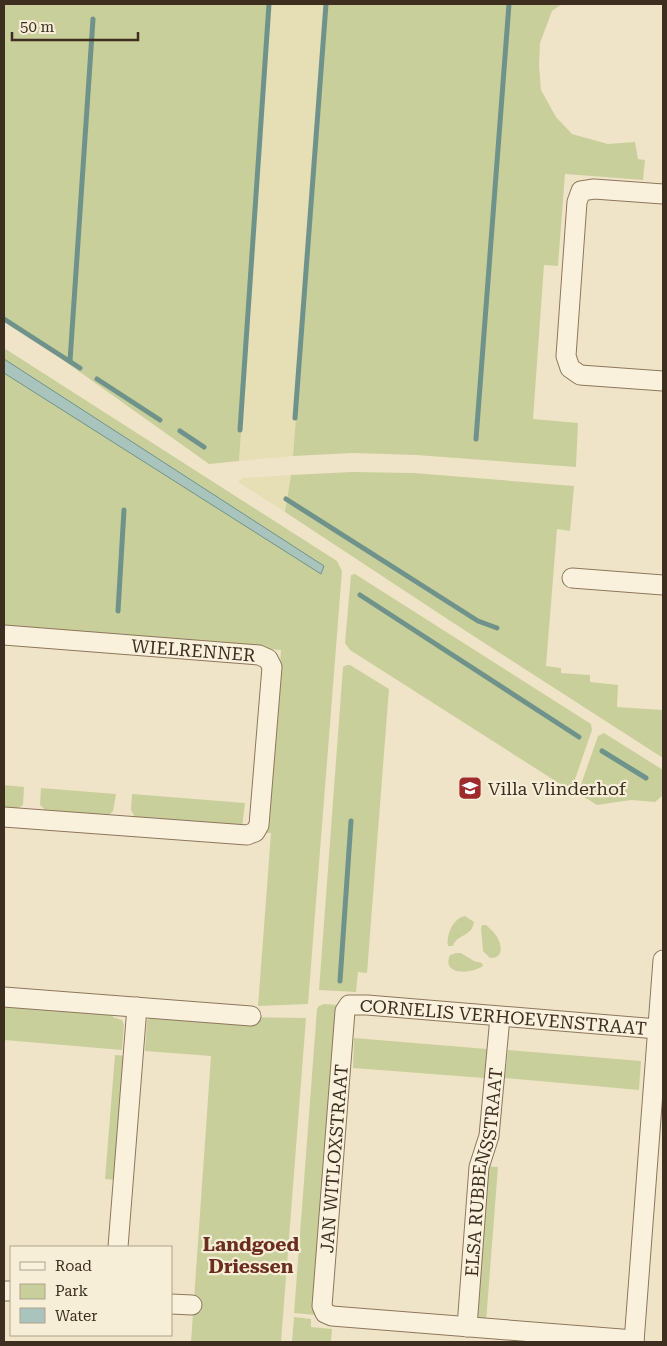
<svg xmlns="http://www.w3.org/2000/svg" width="667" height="1346" viewBox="0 0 667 1346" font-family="'Roboto Serif',serif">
  <rect width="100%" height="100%" fill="#f0e4c8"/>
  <g fill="#e6deb5">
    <path d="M271 4H328L293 456 239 461Z"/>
    <path d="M291 475 285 512 238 482 243 478Z"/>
  </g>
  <g fill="#c9cf9b">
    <path d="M4 4H271L239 461 209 464 4 318Z"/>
    <path d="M328 4H562L552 11 540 43 539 65 541 90 556 117 572 134 608 144 635 142 638 159 645 160 643 180 565 174 558 266 544 265 533 419 578 423 576 467 416 455 353 453 293 456Z"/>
    <path d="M4 348 337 561 342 571 308 1004 258 1006 271 833H267L281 650 4 629Z"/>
    <path d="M352 472 414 473 574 486 570 531 557 529 546 666 561 668V673L590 675V682L618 685 617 707 663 710V758L458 626 285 512 291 475Z"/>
    <path d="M355 574 591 724 592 730 571 791 350 650 345 643 351 575Z"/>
    <path d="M347 665H350L389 689 367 973 358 972 356 992 319 990 343 667Z"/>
    <path d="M604 733 663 770 662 796 655 802 631 800 597 805 578 793 598 736Z"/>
    <path d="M4 785 24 787 23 805 16 810 4 809Z"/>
    <path d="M41 788 116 794 113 811 107 817 48 813 40 805Z"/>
    <path d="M132 794 245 803 242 828 136 819 131 810Z"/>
    <path d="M465 916 474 922C472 937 457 934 453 946H448C446 935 453 918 465 916Z"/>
    <path d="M482 925H486C489 928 493 931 495 934 502 943 505 959 490 958L483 951 481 928Z"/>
    <path d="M456 953H461L474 961 482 963 483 966C472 974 441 976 450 955Z"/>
    <path d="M324 1004 338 1005 315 1315 294 1313 317 1009 319 1006Z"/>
    <path d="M5 1005 113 1013V1017L122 1020 124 1025 122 1050 4 1040Z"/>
    <path d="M155 1016 306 1018 281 1342H191L211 1056 145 1051 147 1020Z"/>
    <path d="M354 1038 487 1049 484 1078 353 1068Z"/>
    <path d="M508 1050 641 1061 639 1090 505 1078Z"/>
    <path d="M115 1055 126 1056 115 1180 105 1179Z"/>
    <path d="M483 1166 498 1167 486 1322 477 1317Z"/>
    <path d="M294 1317 311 1319V1327L332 1329 331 1342H292Z"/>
  </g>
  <path fill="#a9c4bc" stroke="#6f938a" d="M4 359 324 566 321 574 4 373Z"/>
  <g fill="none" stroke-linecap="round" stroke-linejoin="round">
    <g stroke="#6f938a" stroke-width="5">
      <path d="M4 319 80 368"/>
      <path d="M70 361 93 19"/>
      <path d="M97 379 160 420"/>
      <path d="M295 418 326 4"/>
      <path d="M240 430 269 4"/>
      <path d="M180 431 204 447"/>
      <path d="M476 439 509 4"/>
      <path d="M286 499 478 621 497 628"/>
      <path d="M360 595 579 737"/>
      <path d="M118 611 124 510"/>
      <path d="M602 751 646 778"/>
      <path d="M340 981 351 821"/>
    </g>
    <g stroke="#8d765c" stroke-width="21">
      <g id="street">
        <path d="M663 194 594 189 581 191 577 202 566 356 570 368 580 375 663 381"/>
        <path d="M572 578 663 585"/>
        <path id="s1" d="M4 635 259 655 268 659 272 667 259 825 255 832 247 835 4 817"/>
        <path d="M4 997 251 1016"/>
        <path d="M118 1247 137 1007"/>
        <path d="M4 1291H11"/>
        <path d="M171 1304 192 1305"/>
        <path id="s2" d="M467 1327 479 1167 489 1136 500 1017"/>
        <path id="s3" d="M634 1340 332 1316 325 1313 322 1306 345 1011 349 1005H367L658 1029"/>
        <path d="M634 1342 663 960"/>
      </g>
    </g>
    <use href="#street" stroke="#faf1dc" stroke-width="19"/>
  </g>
  <defs>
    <g id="school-square" transform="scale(1.25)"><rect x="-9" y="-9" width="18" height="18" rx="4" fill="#9e2a2b" stroke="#f7eed8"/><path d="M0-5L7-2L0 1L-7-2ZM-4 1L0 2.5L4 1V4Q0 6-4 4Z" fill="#fff"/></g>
  </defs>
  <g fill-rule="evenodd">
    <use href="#school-square" x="470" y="788"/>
  </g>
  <g text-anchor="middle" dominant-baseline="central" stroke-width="4.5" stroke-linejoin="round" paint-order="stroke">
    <g font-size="18" fill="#3d2e20" stroke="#f7eed8">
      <text stroke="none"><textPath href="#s1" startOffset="190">WIELRENNER</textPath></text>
      <text stroke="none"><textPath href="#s3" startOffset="776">CORNELIS VERHOEVENSTRAAT</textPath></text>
      <text stroke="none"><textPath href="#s3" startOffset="466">JAN WITLOXSTRAAT</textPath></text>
      <text stroke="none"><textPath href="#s2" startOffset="156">ELSA RUBBENSSTRAAT</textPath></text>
    </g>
    <g font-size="18" fill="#3d2e20" stroke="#f7eed8" text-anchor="start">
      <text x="488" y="788">Villa Vlinderhof</text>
    </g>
    <g font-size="19" font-weight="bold" fill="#6b2e1e" stroke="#f7eed8">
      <text x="251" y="1244">Landgoed<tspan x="251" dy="22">Driessen</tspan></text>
    </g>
  </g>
  <rect width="667" height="1346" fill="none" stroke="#3d2e20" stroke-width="10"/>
  <rect x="10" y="1246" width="162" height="90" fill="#f7eed8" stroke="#ada18e"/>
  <rect x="20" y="1262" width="25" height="8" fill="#faf1dc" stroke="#ada18e"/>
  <text x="55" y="1271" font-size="15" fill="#3d2e20">Road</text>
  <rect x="20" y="1284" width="25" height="15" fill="#c9cf9b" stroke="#ada18e"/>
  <text x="55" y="1296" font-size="15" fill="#3d2e20">Park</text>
  <rect x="20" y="1308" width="25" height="15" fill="#a9c4bc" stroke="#ada18e"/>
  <text x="55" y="1321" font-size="15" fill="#3d2e20">Water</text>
  <path d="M12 32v8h126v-8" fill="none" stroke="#3d2e20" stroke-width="2.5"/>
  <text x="20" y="32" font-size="15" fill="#3d2e20" stroke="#f7eed8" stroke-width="4" paint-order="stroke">50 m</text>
</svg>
